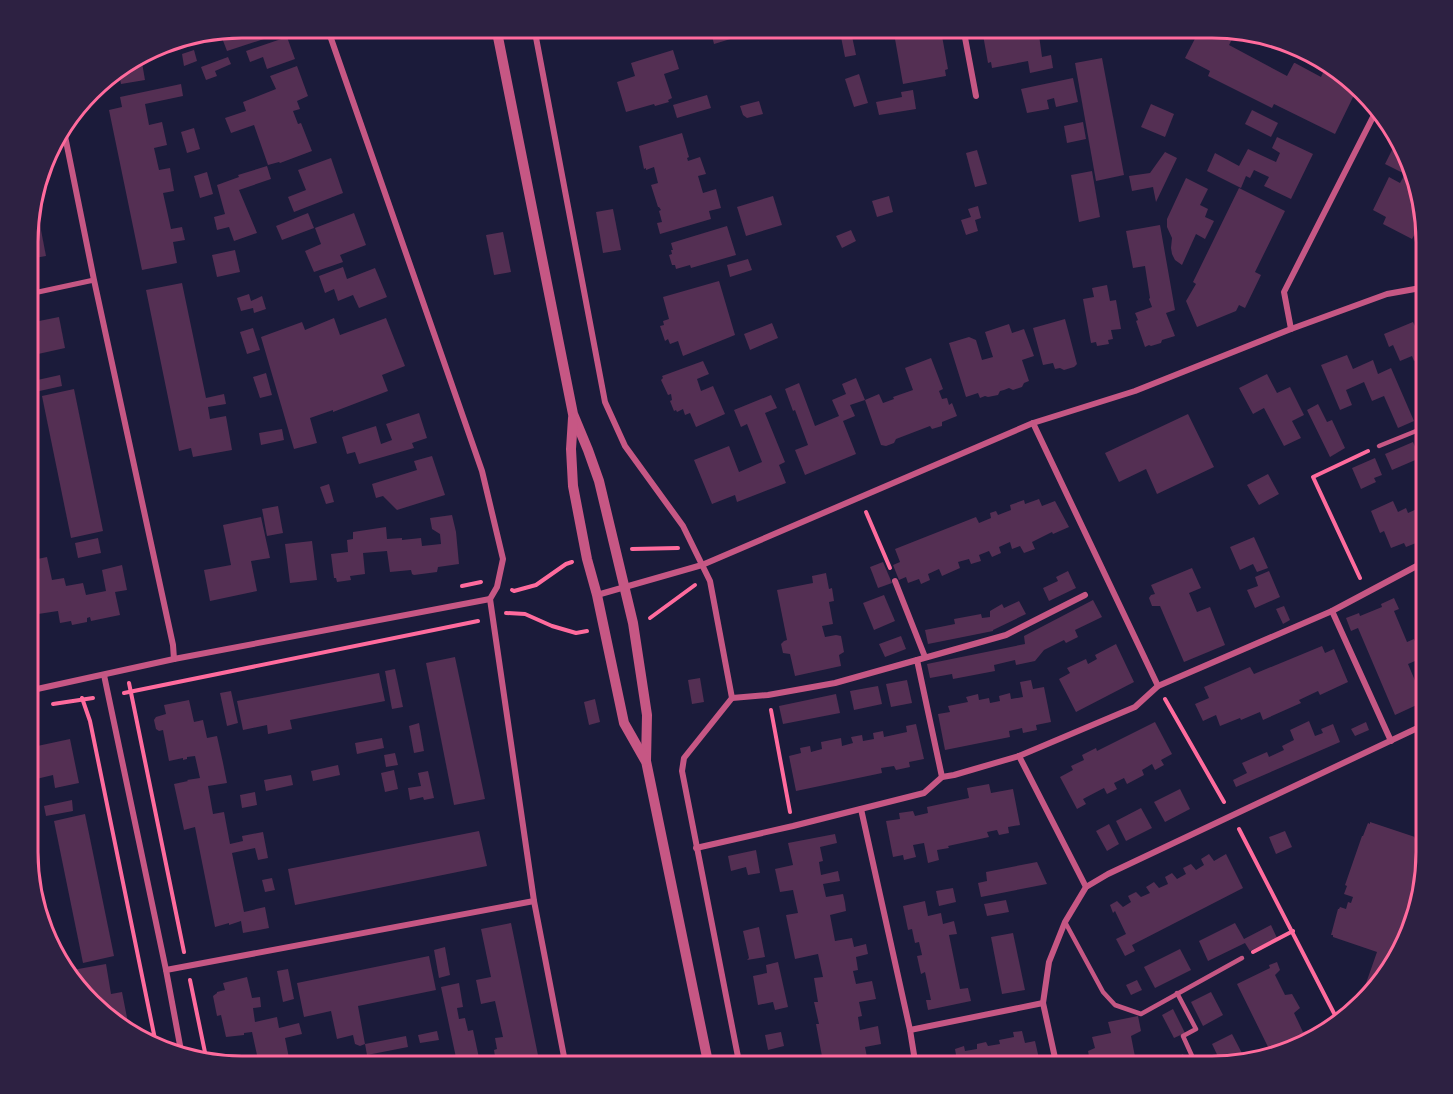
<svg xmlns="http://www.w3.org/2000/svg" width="1453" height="1094" viewBox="0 0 1453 1094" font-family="'Work Sans',sans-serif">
  <rect width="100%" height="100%" fill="#1b1b3a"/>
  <g fill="#542f53">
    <path d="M241 27H259L264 39 227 51 222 38 232 35 230 29Z"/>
    <path d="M726 27H734L737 37 714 44 711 32Z"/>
    <path d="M839 27H850L856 55 845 57Z"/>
    <path d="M900 27H924L925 33 938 31 939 37 942 36 948 69 945 70 946 76 903 84 895 39 902 37Z"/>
    <path d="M985 27H1022L1024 38 1039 35 1042 57 1051 55 1053 68 1030 73 1028 61 992 68 991 62 988 63 982 29H985Z"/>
    <path d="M1201 27H1225L1237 30 1229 45 1287 76 1294 63H1295L1321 77 1327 64 1351 79 1346 89 1355 93 1335 134 1274 104 1272 108 1208 76 1210 71 1185 58Z"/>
    <path d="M287 37 295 59 267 69 263 57 250 62 246 51Z"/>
    <path d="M194 50 197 61 184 66 182 54Z"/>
    <path d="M673 50 679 69 664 74 672 98 668 100 669 102 655 106 654 104 626 112 617 82 635 76 631 63Z"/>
    <path d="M141 57 145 80 121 84 118 69Z"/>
    <path d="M228 57 231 64 215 71 217 76 206 80 201 67Z"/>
    <path d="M1102 58 1124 175 1096 181 1075 63Z"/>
    <path d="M297 66 308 96 297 101 300 109 293 111 298 124 301 123 312 151 280 163 279 162 268 165 254 125 231 133 225 118 246 111 243 102 276 89 270 76Z"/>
    <path d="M859 74 868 103 854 107 845 79Z"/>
    <path d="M1073 78 1078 102 1056 107 1054 98 1047 100 1049 109 1027 113 1021 89Z"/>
    <path d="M181 84 183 96 145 104 149 125 162 122 167 145 154 148 159 170 170 168 174 191 163 193 171 229 182 227 185 240 173 242 177 263 142 270 109 110 122 107 120 97Z"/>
    <path d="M913 90 916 109 879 115 876 102 902 97 901 92Z"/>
    <path d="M707 95 711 108 677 118 673 105Z"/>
    <path d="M759 101 763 114 747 118 743 115 740 106Z"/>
    <path d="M1151 104 1174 114 1165 137 1141 127Z"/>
    <path d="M1252 110 1278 123 1271 137 1245 124Z"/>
    <path d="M1083 122 1086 139 1067 143 1064 126Z"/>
    <path d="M194 128 200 149 187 153 181 132Z"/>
    <path d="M682 133 689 157 687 158 688 161 700 157 706 174 698 176 703 193 716 189 721 208 709 211 711 219 660 234 657 223 662 222 659 211 661 210 659 207H658L651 185 658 183 654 167 646 170V168L644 169 639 146Z"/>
    <path d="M1277 137 1313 154 1291 199 1264 186 1269 177 1254 170 1250 178 1246 176 1241 188 1207 171 1215 153 1239 166 1248 149 1276 162 1280 153 1272 148Z"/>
    <path d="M1404 146 1425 236 1416 232 1412 239 1383 224 1386 217 1373 210 1389 177 1400 183 1405 174 1385 164 1392 150 1400 154Z"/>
    <path d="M977 150 987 184 975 187 966 153Z"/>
    <path d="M1165 152 1177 158 1156 202 1153 187 1132 191 1129 176 1150 173Z"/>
    <path d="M331 158 343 193 294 212 288 197 306 190 298 170Z"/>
    <path d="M267 166 271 179 239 190 257 233 234 241 229 227 217 230 214 217 225 214 217 185 239 177 238 175Z"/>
    <path d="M1092 171 1100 217 1079 222 1071 175Z"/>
    <path d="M207 172 213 194 200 198 194 176Z"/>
    <path d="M1186 178 1208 189 1200 205 1208 209 1205 217 1214 221 1205 239 1196 234 1182 265 1175 260 1172 254 1171 248 1172 238 1167 227V219Z"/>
    <path d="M1239 188 1285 211 1255 272 1261 275 1245 308 1239 305 1236 311 1197 327 1186 301 1196 284 1193 282Z"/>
    <path d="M773 196 782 225 746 236 737 207Z"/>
    <path d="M889 196 893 212 877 217 872 201Z"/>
    <path d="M978 206 981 218 975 220 978 231 966 235 961 220 971 217 968 209Z"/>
    <path d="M613 209 621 250 603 253 596 212Z"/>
    <path d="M308 213 314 228 282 240 276 226Z"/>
    <path d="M354 213 366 245 340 255 343 262 314 272 305 251 321 244 315 228Z"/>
    <path d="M40 225 46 256 29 259V227Z"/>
    <path d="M1160 225 1175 310 1166 313 1175 336 1162 340 1161 343 1151 346 1149 345 1145 347 1136 321 1138 320 1135 313 1152 307 1149 299 1150 298 1145 266 1133 268 1126 231Z"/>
    <path d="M727 226 736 255 691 268 690 265 676 269 675 265H672L669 255 672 254 671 250H673L671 243Z"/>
    <path d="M851 230 856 241 842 248 836 236Z"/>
    <path d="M503 232 511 272 494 275 486 235Z"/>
    <path d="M235 250 240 272 217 277 212 255Z"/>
    <path d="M748 259 752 270 730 277 727 265Z"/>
    <path d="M343 267 347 279 375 268 387 297 359 308 353 295 338 301 334 289 325 293 319 276Z"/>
    <path d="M719 281 735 335 683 356 678 341 670 344 668 339 665 341 660 326 664 325 663 321 669 319 663 297Z"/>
    <path d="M182 283 206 398 224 394 226 404 208 407 210 419 226 416 232 450 193 457 191 448 179 451 146 290Z"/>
    <path d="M1107 285 1110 301 1116 300 1121 329 1111 330 1113 339 1108 340 1109 344 1097 346 1096 342 1091 343 1083 299 1094 297 1092 288Z"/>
    <path d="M249 294 251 301 262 296 266 309 254 313 253 308 241 311 237 298Z"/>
    <path d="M59 317 65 348 29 356V323Z"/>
    <path d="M334 318 340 335 386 318 405 366 382 375 388 391 333 412V410L310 418 317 443 294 449 261 337 302 322 305 330Z"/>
    <path d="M1065 319 1077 364 1074 367 1064 370 1060 368 1055 369 1053 363 1043 365 1033 328Z"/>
    <path d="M1426 321V366L1422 357 1414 361 1412 356 1400 361 1393 345 1389 347 1384 334 1413 322 1415 326Z"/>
    <path d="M772 323 778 338 750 350 744 334Z"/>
    <path d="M1009 324 1012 333 1024 329 1034 356 1022 360 1029 381 1024 383 1022 387 1013 390 1009 388 1004 390 1000 391 998 395 988 397 985 396 980 398 978 393 966 397 949 343 969 337 976 340 982 360 993 357 985 332Z"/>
    <path d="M253 328 260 350 247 354 240 332Z"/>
    <path d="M1347 355 1353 369 1373 360 1378 374 1391 368 1414 421 1398 428 1384 396 1372 401 1364 382 1346 390 1352 405 1340 410 1321 365Z"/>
    <path d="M931 358 943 389 939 391 942 399 947 398 949 405 952 403 957 416 942 422V426L932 429 930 426 896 439 894 443 886 446 881 445 865 400 879 394 883 403 894 399 893 397 913 390 905 368Z"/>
    <path d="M703 361 709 374 697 379 701 391 713 386 725 414 696 427 690 413 685 415 683 409 677 412 676 410 674 411 670 401 672 400 671 394 668 395 661 380 663 378 662 376Z"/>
    <path d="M266 373 272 395 260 398 253 377Z"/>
    <path d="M1267 374 1277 393 1290 387 1304 415 1292 421 1301 438 1284 446 1264 408 1253 414 1239 388Z"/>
    <path d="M60 375 62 386 35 392 33 381Z"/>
    <path d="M856 378 865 400 850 405 855 416 843 421 856 454 805 475 795 450 808 445 795 410 793 411 785 389 799 383 815 426 839 416 832 400 846 394 842 384Z"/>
    <path d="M74 389 103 531 71 538 42 396Z"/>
    <path d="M771 395 777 408 765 413 785 462 779 465 786 483 737 502 735 495 712 504 694 460 729 446 739 472 762 462 747 424 741 427 734 410Z"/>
    <path d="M1318 404 1327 422 1332 420 1345 448 1330 457 1307 410Z"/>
    <path d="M419 413 427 438 412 443 414 448 359 464 355 452 347 454 342 437 376 426 381 444 392 440 386 424Z"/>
    <path d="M1188 414 1214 467 1157 494 1146 469 1119 482 1105 453Z"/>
    <path d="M282 429 284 440 261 445 259 433Z"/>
    <path d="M1413 442 1420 458 1392 470 1385 454Z"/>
    <path d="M432 456 445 495 397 510 383 496 376 498 372 484 417 470 414 461Z"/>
    <path d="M1375 458 1382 475 1374 478 1376 482 1361 489 1352 468Z"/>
    <path d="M1268 474 1279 494 1259 505 1247 485Z"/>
    <path d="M329 484 334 502 326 504 320 487Z"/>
    <path d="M1426 494V539L1406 547 1404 543 1391 548 1384 531 1380 533 1371 511 1393 501 1398 512 1406 508 1408 513 1419 508 1415 499Z"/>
    <path d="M1039 499 1042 506 1055 501 1069 527 1053 534 1052 532 1032 542 1035 549 1024 553 1020 546 1012 549 1010 542 999 547 1001 553 992 557 989 551 979 555 981 561 971 564 969 559 958 562 960 568 942 576 939 569 928 574 930 580 921 584 919 579 908 583 906 577 899 580 893 565 900 562 895 549 976 517 979 523 991 518 990 513 996 511 998 515 1011 510 1010 505 1024 500 1025 504Z"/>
    <path d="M28 503 36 535 28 536Z"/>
    <path d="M278 506 283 533 267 536 262 509Z"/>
    <path d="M452 515 456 532 459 564 438 567 437 572 414 575 412 574 411 570 390 572 387 551 363 553 365 574 350 576 351 580 337 582 336 578H334L331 554 348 552 347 540 353 539V532L386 527 387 539 402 538V540L421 538 422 546 441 544 440 534 432 529 430 518Z"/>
    <path d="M261 517 270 558 251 561 257 591 210 601 204 570 231 565 223 525Z"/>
    <path d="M1254 537 1268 568 1257 572 1253 564 1240 570 1230 547Z"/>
    <path d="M98 538 101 553 78 558 75 543Z"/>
    <path d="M312 541 317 580 290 583 285 544Z"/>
    <path d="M47 557 52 580 64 578 66 586 83 583 86 595 106 591 102 570 122 565 127 590 115 592 120 615 91 621 90 617 87 618V622L72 625 71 621 60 623 58 611 38 614 37 605 28 607V561Z"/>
    <path d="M883 562 892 583 878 588 870 567Z"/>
    <path d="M1192 568 1201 588 1189 593 1197 612 1210 607 1225 645 1184 662 1160 606H1152L1149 598 1151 595 1155 594 1151 585Z"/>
    <path d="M1068 571 1076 588 1049 601 1043 588 1058 581 1056 577Z"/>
    <path d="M1269 571 1280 597 1255 608 1247 590 1258 586 1255 577Z"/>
    <path d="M826 573 829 589 832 588 834 601 829 602 833 624 822 626 825 637 836 635 841 636 844 652 839 655 841 666 795 676 790 654 783 653 781 644 784 641 787 640 777 590 813 583 812 576Z"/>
    <path d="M884 595 895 621 874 630 863 603Z"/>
    <path d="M1394 598 1399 609 1394 611 1407 642 1414 639 1422 658 1408 664 1416 683 1426 679V705L1422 707 1421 703 1395 715 1358 628 1351 631 1346 618 1359 613 1360 616 1382 607 1381 604Z"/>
    <path d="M1093 600 1102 617 1075 630 1078 637 1066 643 1064 640 1044 650 1035 661 1016 665 1015 660 994 665 995 671 953 679 952 674 930 678 927 664 1025 644 1024 636Z"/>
    <path d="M1019 601 1026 614 993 630V631L928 644 925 630 955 624 954 619 981 614 982 618 990 617V611L1002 604 1004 608Z"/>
    <path d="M1284 606 1290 620 1283 624 1276 609Z"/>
    <path d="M901 636 906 649 885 657 879 644Z"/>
    <path d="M1116 644 1134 682 1076 712 1059 679 1070 673 1067 668 1086 659 1088 664 1097 659 1095 655Z"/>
    <path d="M1322 646 1325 653 1334 649 1348 682 1320 695 1318 691 1299 700 1301 703 1263 720 1260 712 1241 720 1240 718 1220 726 1216 715 1203 721 1195 704 1209 698 1204 687 1250 667 1254 674Z"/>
    <path d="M455 657 485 799 454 805 426 663Z"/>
    <path d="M395 669 403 707 392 709 385 671Z"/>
    <path d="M379 673 385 701 290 720 292 729 268 734 267 725 243 730 237 701Z"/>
    <path d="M700 678 704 702 692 704 688 680Z"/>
    <path d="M907 680 912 703 891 707 886 684Z"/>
    <path d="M1031 680 1033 689 1044 687 1051 722 1036 725 1037 730 1023 733 1022 728 1009 731 1010 737 945 750 938 714 950 712 948 706 968 702 966 697 978 694 979 700 989 698 990 703 1000 701 999 696 1010 693 1011 699 1023 697 1020 682Z"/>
    <path d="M878 686 882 704 854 710 850 691Z"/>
    <path d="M231 691 238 723 227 726 220 693Z"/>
    <path d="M836 694 840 713 783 724 779 706Z"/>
    <path d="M595 699 600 722 589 725 584 702Z"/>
    <path d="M189 700 194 722 203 720 207 738 217 736 223 763 227 783 208 786 213 814 224 812 230 844 243 841 242 836 263 832 268 858 258 860 255 848 232 853 244 912 265 907 269 928 243 933 241 921 229 925V923L215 927 195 827 184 830 174 784 188 781 187 780 200 778 195 756 187 757V759L183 760V758L169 761 163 730 159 731 156 729 154 720 156 717 166 714 164 705Z"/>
    <path d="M1309 721 1315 736 1323 733 1321 729 1333 724 1340 742 1236 787 1233 780 1247 773 1242 763 1267 752 1269 757 1284 750 1282 746 1294 740 1290 730Z"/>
    <path d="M1155 722 1172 754 1161 760 1164 765 1155 770 1152 764 1142 770 1144 775 1127 784 1124 778 1114 783 1117 789 1107 794 1104 788 1083 799 1086 804 1077 809 1060 777 1073 770 1071 766 1084 760 1082 755 1096 748 1097 751Z"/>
    <path d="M1366 722 1369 730 1355 736 1351 729Z"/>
    <path d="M419 723 424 751 414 753 409 726Z"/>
    <path d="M916 724 924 759 909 762 910 767 896 770 894 766 881 768 882 773 796 791 789 756 801 753 800 748 810 746 811 752 822 749 821 742 841 738 842 746 853 743 851 737 862 735 863 741 874 739 873 733 883 731 884 737 907 732 906 726Z"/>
    <path d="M382 738 384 748 357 754 355 743Z"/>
    <path d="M70 739 79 783 55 788 53 775 28 781V748Z"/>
    <path d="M395 753 398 765 386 767 384 755Z"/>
    <path d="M338 765 340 775 313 781 311 771Z"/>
    <path d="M394 770 398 789 385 792 381 773Z"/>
    <path d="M428 771 434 798 424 800 423 797 410 800 408 788 421 786 418 773Z"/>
    <path d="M291 775 293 785 266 791 264 780Z"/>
    <path d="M989 784 991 793 1013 789 1020 825 1008 827 1009 833 999 835 997 830 987 832 989 837 948 846 949 848 937 850 939 860 928 863 924 843 913 845 916 857 904 860 903 855 893 857 886 821 900 819 899 813 913 811 915 816 928 813 927 807 969 798 967 788Z"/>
    <path d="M1180 789 1190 809 1165 822 1154 802Z"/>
    <path d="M255 792 257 805 242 808 240 795Z"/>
    <path d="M72 800 73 811 46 816 44 806Z"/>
    <path d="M1141 808 1152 828 1126 841 1116 821Z"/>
    <path d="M85 814 114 956 83 963 54 821Z"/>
    <path d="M1370 822 1415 837 1414 838 1426 842V867L1410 935 1374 992 1364 989 1377 952 1333 937V935H1331L1338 909H1339L1340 907 1346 909 1348 902 1351 903 1353 897 1344 894 1347 886 1345 885 1362 836H1363L1368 823 1370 824Z"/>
    <path d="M1109 824 1119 844 1107 851 1096 831Z"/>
    <path d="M479 831 487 866 295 905 288 869Z"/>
    <path d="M1285 831 1292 847 1276 854 1269 837Z"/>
    <path d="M835 834 837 843 820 847 823 861 819 862 821 875 838 871 840 881 823 884 826 897 843 894 845 903 846 911 830 915 835 941 852 938 854 947 866 944 868 954 856 957 858 970 853 971 856 984 872 981 876 999 859 1002 862 1016 858 1017 860 1030 878 1026 881 1044 865 1047 869 1067H824L816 1024H819L814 1002H818L814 978 823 977 818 954 795 959 786 915 798 913 793 890 780 892 775 869 793 865 788 843Z"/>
    <path d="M756 850 760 873 748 875 746 867 731 871 728 856Z"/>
    <path d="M1209 854 1214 861 1226 854 1243 888 1132 945 1135 951 1125 956 1116 939 1126 934 1115 911 1113 913 1110 905 1117 901 1123 907 1131 902 1128 896 1136 892 1141 897 1150 893 1146 887 1154 882 1159 888 1168 884 1165 877 1172 873 1177 879 1186 874 1183 868 1191 864 1196 870 1204 865 1201 859Z"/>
    <path d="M1037 862 1047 884 981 897 978 883 987 881 986 872Z"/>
    <path d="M272 878 275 890 265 892 262 880Z"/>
    <path d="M953 888 956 902 939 906 936 891Z"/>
    <path d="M1006 900 1009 912 987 916 984 904Z"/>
    <path d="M925 901 928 916 941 913 943 924 954 921 957 934 949 935 960 989 968 988 971 1001 928 1010 926 1000H931L925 972 921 974 917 956 922 955 919 942 915 943 912 929 908 930 903 906Z"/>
    <path d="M511 923 540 1065 533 1067H483L496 1063 494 1050 497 1049 495 1038 503 1037 495 1001 481 1004 476 980 491 977 481 929Z"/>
    <path d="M1235 923 1244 939 1271 925 1277 938 1250 951 1245 943 1208 961 1199 941Z"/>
    <path d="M759 927 765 957 747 960 749 958 743 931Z"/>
    <path d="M1013 933 1025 990 1002 994 991 937Z"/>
    <path d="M445 947 450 975 439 978 434 950Z"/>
    <path d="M1180 949 1191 970 1155 988 1144 967Z"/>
    <path d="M429 956 436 990 358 1006 365 1044 360 1046 355 1044 353 1035 337 1039 331 1011 304 1017 297 983Z"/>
    <path d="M778 962 788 1007 775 1010 773 1002 758 1005 753 976 767 973 766 965Z"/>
    <path d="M1277 962 1280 970 1275 975 1285 995 1292 994 1300 1008 1294 1013 1303 1032 1311 1030 1315 1038 1306 1045 1271 1053 1237 984 1270 968 1269 965Z"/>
    <path d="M106 964 111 994 122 992 130 1033 100 1014 67 971Z"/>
    <path d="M288 969 294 999 283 1002 277 971Z"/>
    <path d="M247 977 252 998 260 997 261 1007 253 1008 255 1022 277 1017 279 1028 299 1023 302 1034 285 1038 289 1058 278 1059 279 1067H232L231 1060 244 1057V1056L248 1055 249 1057 257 1055 252 1032 244 1033V1035L226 1037 221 1015 217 1016 213 996 217 993V992L225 990 223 983Z"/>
    <path d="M1137 980 1142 990 1131 995 1126 985Z"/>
    <path d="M459 983 463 1007 457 1008 459 1019 465 1018 468 1031 473 1030 481 1067H458L441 987Z"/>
    <path d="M1211 992 1223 1015 1203 1026 1191 1002Z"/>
    <path d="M1173 1009 1185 1033 1174 1038 1162 1015Z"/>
    <path d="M1138 1016 1141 1031 1131 1036 1137 1067H1091L1088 1051 1095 1048 1092 1037 1111 1033 1108 1022Z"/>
    <path d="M437 1031 439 1040 420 1043 418 1035Z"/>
    <path d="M1022 1031 1025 1043 1035 1041 1040 1063 1020 1067H958L955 1049 964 1046 965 1051 977 1049V1044L986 1042 988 1046 1000 1044 999 1040 1014 1037 1013 1032Z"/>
    <path d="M781 1032 784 1046 768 1050 765 1035Z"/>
    <path d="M1232 1034 1245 1059 1222 1065 1212 1044Z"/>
    <path d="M406 1036 408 1047 367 1055 365 1044Z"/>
    <path d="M1183 1054 1189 1067H1163L1162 1065Z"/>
  </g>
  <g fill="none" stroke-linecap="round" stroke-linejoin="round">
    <g stroke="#ff6b9d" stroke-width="4">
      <path d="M866 512 890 568"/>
      <path d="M632 549 678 548"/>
      <path d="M1360 578 1313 477 1368 451"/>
      <path d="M462 586 481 582"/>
      <path d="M512 590 514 591 536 585 566 564 572 562"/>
      <path d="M506 613 525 614 552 626 576 633 587 631"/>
      <path d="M650 618 695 585"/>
      <path d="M129 683 184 952"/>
      <path d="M124 693 478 621"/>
      <path d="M82 698 90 721 157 1049"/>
      <path d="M1165 699 1224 802"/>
      <path d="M53 704 93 698"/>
      <path d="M771 710 790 812"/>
      <path d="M1239 829 1338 1021"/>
      <path d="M1253 952 1293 931"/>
      <path d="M190 980 207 1062"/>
    </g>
    <g stroke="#c65784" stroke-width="4.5">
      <path d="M1379 446 1426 427"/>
      <path d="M1065 922 1103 992 1115 1005 1141 1014 1242 958"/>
      <path d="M1177 993 1196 1029 1183 1036 1197 1067"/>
    </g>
    <path stroke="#c65784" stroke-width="5" d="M29 294 94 280"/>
    <g stroke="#c65784" stroke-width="6">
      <path d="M327 27 482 471 503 559 497 587 490 599"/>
      <path d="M534 27 605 402 625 446 683 526 710 581 732 698"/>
      <path d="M963 27 976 96"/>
      <path d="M63 126 94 280 173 645 174 659"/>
      <path d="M1291 329 1284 292 1376 111"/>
      <path d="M1033 423 1158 686"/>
      <path d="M895 581 925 657"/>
      <path d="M597 595 702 565 1033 423 1135 391 1291 329 1387 294 1426 287"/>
      <path d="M490 599 534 901 566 1067"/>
      <path d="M1332 611 1391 741"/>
      <path d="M917 660 1006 635 1085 595"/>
      <path d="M104 675 166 970 182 1056"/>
      <path d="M28 691 174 659 490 599"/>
      <path d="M732 698 684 758 682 771 740 1067"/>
      <path d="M732 698 768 695 835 683 917 660 942 777"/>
      <path d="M1019 756 1086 887"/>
      <path d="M861 809 910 1030 916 1067"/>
      <path d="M696 848 793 826 924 793 942 777 954 775 1019 756 1135 707 1158 686 1332 611 1426 561"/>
      <path d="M166 970 534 901"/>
      <path d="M910 1030 1043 1003"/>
      <path d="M1057 1067 1043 1003 1049 962 1065 922 1086 887 1108 874 1426 724"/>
    </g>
    <g stroke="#c65784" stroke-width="10">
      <path d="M496 27 573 414 588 450 599 481 633 623 647 715 646 761 709 1067"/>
      <path d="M573 418 571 449 573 486 587 559 597 595 624 723 645 760"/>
    </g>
  </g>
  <path d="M0 0H1453V1094H0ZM242 38H1212A204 204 0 0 1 1416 242V852A204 204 0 0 1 1212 1056H242A204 204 0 0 1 38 852V242A204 204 0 0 1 242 38Z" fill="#2d2142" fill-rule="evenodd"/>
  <path fill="none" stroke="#ff6b9d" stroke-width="3" d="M242 38H1212A204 204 0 0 1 1416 242V852A204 204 0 0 1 1212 1056H242A204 204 0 0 1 38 852V242A204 204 0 0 1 242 38Z"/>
</svg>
